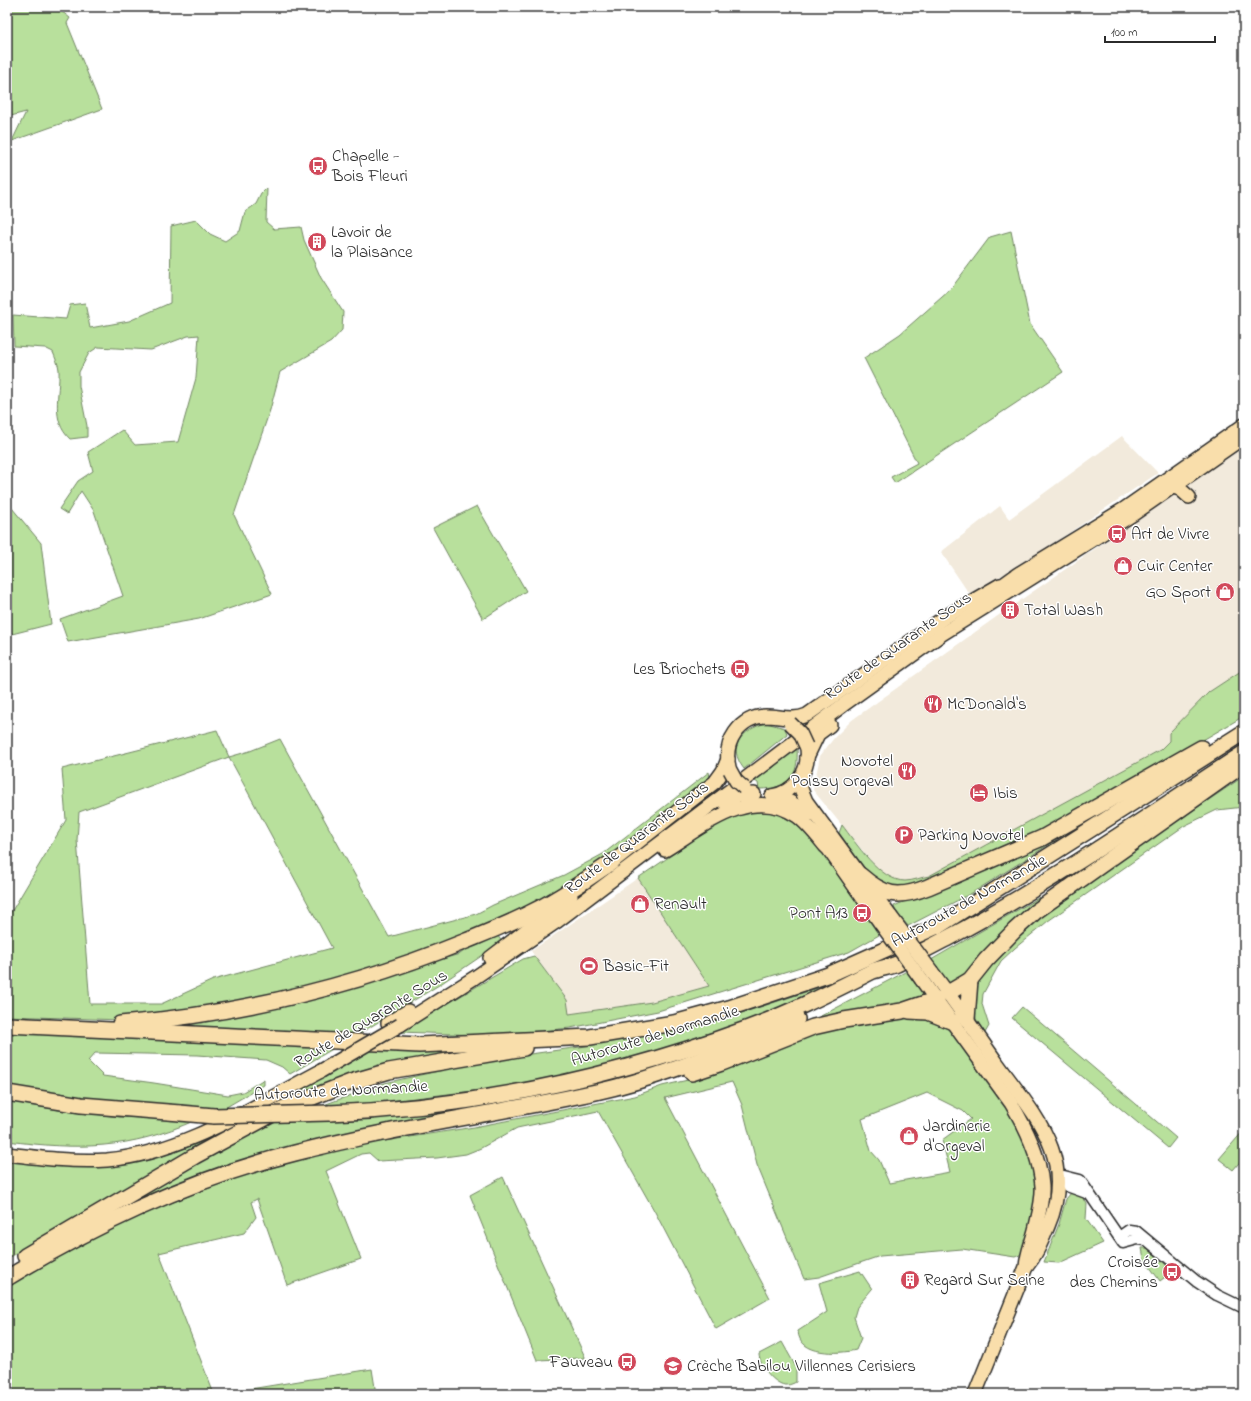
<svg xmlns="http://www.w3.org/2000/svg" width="1251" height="1401" viewBox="0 0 1251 1401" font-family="'Indie Flower',sans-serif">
  <rect width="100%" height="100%" fill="#fff"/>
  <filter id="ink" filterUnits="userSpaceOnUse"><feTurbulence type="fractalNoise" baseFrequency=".025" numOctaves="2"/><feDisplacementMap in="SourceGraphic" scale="8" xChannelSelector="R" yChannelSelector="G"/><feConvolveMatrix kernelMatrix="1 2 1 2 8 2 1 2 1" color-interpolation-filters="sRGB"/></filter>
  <g filter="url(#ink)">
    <g fill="#f2eadc">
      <path d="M1122 436 1158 473 1033 557 972 593 968 592 941 552 1000 506 1009 519Z"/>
      <path d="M1244 446V689L1213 699 1160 750 995 847 918 881 893 888 813 790 820 756 834 738 852 720 999 615Z"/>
      <path d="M638 878 709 986 652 1002 568 1014 567 1000 531 951Z"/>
    </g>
    <g fill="#b8e09c" stroke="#728664" fill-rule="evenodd">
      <path d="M7 7H56L70 18 67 23 102 109 12 141 26 112 7 117Z"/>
      <path d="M267 188 266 222 274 229 301 227 304 240 321 278 343 312 342 330 331 342 280 372 270 410 234 515 272 594 199 619 68 642 60 619 123 596 94 511 81 491 67 514 59 509 78 481 93 471 88 452 122 430 135 445 178 442 196 378 199 335 188 336 151 350 98 347 89 353 79 372V386L87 426V437L70 439C50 420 60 395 59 370 59 365 55 358 53 352L45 348 14 346 13 315 66 319 70 305 85 303 90 328 129 321 170 303 171 226 196 220 210 234 225 241 240 231 245 212 256 204 261 194Z"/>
      <path d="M1011 231 1030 324 1063 372 895 483 891 477 917 463 864 358 900 334 950 290 990 237Z"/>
      <path d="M7 502 41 543 51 624 12 634 7 624Z"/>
      <path d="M477 506 526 591 483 619 433 528Z"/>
      <path d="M1244 669V716L1059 824 915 887 893 888 871 877 839 833 842 825C856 843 880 881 905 881 913 881 922 877 929 876L1160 750 1169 741V733L1209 692Z"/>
      <path d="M766 723 785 728 787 734 744 769C726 746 742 730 766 723Z"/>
      <path d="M217 730 229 757 250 751 280 739 389 937 476 914 493 905 564 875 603 854 709 772 710 777 568 890 447 945 286 993 122 1020 7 1016V919L66 820 62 769ZM229 757 332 948 213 980 161 1004H90L77 840 79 812Z"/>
      <path d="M797 748C799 776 789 789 759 789L758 783 752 779 764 769H772L782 759Z"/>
      <path d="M1244 776V807L1217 810 1184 826 1048 921 1015 948 1001 961 983 994 982 1004 989 1026 985 1033 976 1019 973 1002 976 981 1043 912Z"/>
      <path d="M752 809 784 815 810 834 879 935 849 952 658 1011 570 1028 540 1031 478 1035 400 1032 523 959 534 956 567 1000 569 1014 652 1002 709 986 638 878 729 816Z"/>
      <path d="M1064 835 972 893 908 926 895 910 894 906Z"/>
      <path d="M1040 897 982 960 949 986 931 960Z"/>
      <path d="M496 933 502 942 439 985 357 1035 144 1026 357 983 460 954 477 941Z"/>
      <path d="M907 971 926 991 921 998 905 1003 796 1029Z"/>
      <path d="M851 977 786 1008 727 1030 628 1061 513 1086 342 1107 315 1108 385 1083 420 1075 502 1058 580 1047 664 1032 736 1015Z"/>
      <path d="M1022 1007 1176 1138 1168 1148 1012 1018Z"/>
      <path d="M920 1015 946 1025 1010 1111 1027 1139 1034 1173 1036 1215 1022 1254 1015 1257 962 1249 880 1256 819 1277 804 1279 757 1165 742 1105 732 1082 665 1098 770 1298 716 1329 655 1212 598 1111 517 1128 481 1148 466 1154 437 1158 378 1161 369 1153 361 1154 326 1171 361 1259 287 1285 257 1199 251 1202 256 1217 244 1233 159 1253 214 1394H7V1285L84 1241 145 1213 235 1178 346 1147 474 1127 635 1096 662 1086 692 1079 824 1030ZM927 1093 963 1111 971 1119 942 1140 950 1172 889 1183 879 1160 871 1151 862 1119Z"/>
      <path d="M7 1031 336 1047 290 1074 282 1067 266 1060 197 1055 95 1053 88 1061 103 1076 154 1083 228 1095 243 1092 264 1079V1085L223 1109 122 1104 7 1087Z"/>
      <path d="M370 1049H465V1052L274 1108H264Z"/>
      <path d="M621 1074 624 1078 550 1097 363 1133 90 1226 228 1145 274 1122Z"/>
      <path d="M7 1101 59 1110 120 1117 196 1120C128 1150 79 1150 7 1141Z"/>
      <path d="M235 1122 243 1123 113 1196 7 1259V1161C47 1165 90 1171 129 1163 165 1156 200 1136 235 1122Z"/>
      <path d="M1244 1130V1157L1233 1170 1219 1159Z"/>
      <path d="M503 1177 585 1357V1358L537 1360 470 1195Z"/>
      <path d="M1071 1193 1083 1197 1087 1204 1086 1219 1103 1243 1059 1263 1044 1262 1059 1224 1066 1199Z"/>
      <path d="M1142 1248H1147L1173 1271 1160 1281 1144 1259Z"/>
      <path d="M860 1271 872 1289 857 1307 854 1317 861 1338 856 1350C839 1354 799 1356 798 1331L827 1312 819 1283Z"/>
      <path d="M782 1342 796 1367V1382C794 1383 790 1385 787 1385 775 1386 759 1365 759 1354Z"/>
      <path d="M372 1369 376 1394H220Z"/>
    </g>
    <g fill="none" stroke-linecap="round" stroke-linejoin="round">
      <g stroke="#2b2b2b" stroke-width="13">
        <g id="tertiary">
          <path d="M1089 1194 1067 1186 1059 1180 1064 1176 1080 1180 1123 1243 1138 1239 1146 1240"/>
          <path d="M1119 1237 1129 1230 1136 1231 1196 1281 1217 1295 1244 1308"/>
        </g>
      </g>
      <g stroke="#2b2b2b" stroke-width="16">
        <g id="primary">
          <path d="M1173 487 1180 489 1189 497"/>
          <path d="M993 592 1018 574 1124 509 1244 425"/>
          <path d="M807 757 818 734 830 725"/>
          <path d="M729 767C723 742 739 717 766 716 780 716 793 721 807 715L945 617 1000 585"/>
          <path d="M801 777V789L806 801 891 917"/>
          <path d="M772 796C787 799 797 804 807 816"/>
          <path d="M772 796C794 792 810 772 807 749"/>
          <path d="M725 803 738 795 754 794"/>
          <path d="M822 840 881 924"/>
          <path d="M665 850C703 827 751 784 797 816 808 824 817 836 826 847"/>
          <path d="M605 868 715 782 723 771 728 759"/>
          <path d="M490 958 571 896"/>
          <path d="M932 972C955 1002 976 1033 997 1063 1035 1116 1077 1158 1048 1226 1042 1240 1037 1254 1027 1266"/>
          <path d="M921 979 1011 1103C1026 1128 1040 1156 1042 1186 1043 1199 1039 1213 1036 1226 1033 1240 1027 1252 1026 1267L975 1394"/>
          <path d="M388 1023 408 1011"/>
          <path d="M400 1025 474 978 556 922 843 705 942 634 1135 513 1244 437"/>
          <path d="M7 1154C40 1158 73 1162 107 1160 184 1153 254 1106 321 1071"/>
        </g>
      </g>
      <g stroke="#2b2b2b" stroke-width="18">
        <g id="motorway">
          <path d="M860 875C884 896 898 899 928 887L1042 838 1201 748"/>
          <path d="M948 993 970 980 986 960 1015 930 1035 912 1240 767"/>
          <path d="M909 1011 928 1012 953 1022"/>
          <path d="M967 1019 970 980"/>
          <path d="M120 1024C238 1014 356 986 466 941 488 932 511 923 532 912 560 898 586 880 612 862"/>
          <path d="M7 1025 419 1045 590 1037 674 1023 729 1008 828 975 940 925 1244 732"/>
          <path d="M692 1073 722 1063 813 1027 844 1020 902 1011 937 999"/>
          <path d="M7 1093 81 1105 180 1113"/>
          <path d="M329 1113C472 1108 612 1078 746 1029 790 1013 831 992 873 971 881 968 890 967 897 964 914 956 930 947 946 939 1050 884 1146 817 1244 753"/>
          <path d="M25 1256 195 1156 282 1109 351 1082 389 1071 524 1048"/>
          <path d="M7 1278C96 1224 194 1178 295 1153 394 1127 496 1114 596 1092 663 1077 734 1048 797 1019"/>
        </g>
      </g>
      <use href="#tertiary" stroke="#fff" stroke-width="10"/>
      <use href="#primary" stroke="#f9deab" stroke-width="13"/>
      <use href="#motorway" stroke="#f9deab" stroke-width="15"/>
      <g stroke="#2b2b2b" stroke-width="16" stroke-linecap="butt">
        <g id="primary-bridge">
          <path d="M790 723 800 733 806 746"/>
          <path d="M730 770 736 781 744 788"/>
          <path d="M891 917 932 972"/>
          <path d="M881 924 921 979"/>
          <path d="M321 1071 400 1025"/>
        </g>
      </g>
      <g stroke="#2b2b2b" stroke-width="18" stroke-linecap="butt">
        <path id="motorway-bridge" d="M180 1113 214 1116 329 1113"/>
      </g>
      <use href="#primary-bridge" stroke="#f9deab" stroke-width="13"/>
      <use href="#motorway-bridge" stroke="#f9deab" stroke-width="15"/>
    </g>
  </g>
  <defs>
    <g id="bus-disc" transform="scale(1)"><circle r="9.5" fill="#d1495b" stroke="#fff"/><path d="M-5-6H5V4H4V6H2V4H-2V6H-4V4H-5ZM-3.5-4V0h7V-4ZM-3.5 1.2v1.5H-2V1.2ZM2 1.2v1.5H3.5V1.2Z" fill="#fff"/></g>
    <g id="building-disc" transform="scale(1)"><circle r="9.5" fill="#d1495b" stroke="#fff"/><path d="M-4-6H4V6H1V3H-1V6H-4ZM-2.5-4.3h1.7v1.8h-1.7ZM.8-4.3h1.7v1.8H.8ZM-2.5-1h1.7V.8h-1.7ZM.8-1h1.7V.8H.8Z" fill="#fff"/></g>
    <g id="shop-disc" transform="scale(1)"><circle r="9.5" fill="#d1495b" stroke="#fff"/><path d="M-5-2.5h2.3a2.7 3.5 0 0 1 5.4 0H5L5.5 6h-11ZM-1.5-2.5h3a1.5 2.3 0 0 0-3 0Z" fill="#fff"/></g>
    <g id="restaurant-disc" transform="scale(1)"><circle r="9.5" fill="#d1495b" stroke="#fff"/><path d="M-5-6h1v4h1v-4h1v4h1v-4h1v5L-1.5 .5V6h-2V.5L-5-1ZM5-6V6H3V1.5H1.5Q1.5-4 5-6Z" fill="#fff"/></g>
    <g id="hotel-disc" transform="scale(1)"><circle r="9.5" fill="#d1495b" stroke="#fff"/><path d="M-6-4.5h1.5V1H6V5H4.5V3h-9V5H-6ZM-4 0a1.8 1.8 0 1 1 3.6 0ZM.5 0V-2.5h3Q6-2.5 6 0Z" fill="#fff"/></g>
    <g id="parking-disc" transform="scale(1)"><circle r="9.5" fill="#d1495b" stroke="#fff"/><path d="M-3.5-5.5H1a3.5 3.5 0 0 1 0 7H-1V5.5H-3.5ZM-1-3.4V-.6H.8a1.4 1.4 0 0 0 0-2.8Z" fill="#fff"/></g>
    <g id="stadium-disc" transform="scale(1)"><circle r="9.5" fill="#d1495b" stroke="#fff"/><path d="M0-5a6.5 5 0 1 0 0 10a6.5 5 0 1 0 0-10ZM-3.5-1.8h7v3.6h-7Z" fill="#fff"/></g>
    <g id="school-disc" transform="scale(1)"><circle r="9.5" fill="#d1495b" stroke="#fff"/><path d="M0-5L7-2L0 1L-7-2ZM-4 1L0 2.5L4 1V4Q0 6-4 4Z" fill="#fff"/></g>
  </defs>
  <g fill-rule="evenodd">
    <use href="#bus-disc" x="318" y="166"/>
    <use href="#building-disc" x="317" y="242"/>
    <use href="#bus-disc" x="1117" y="534"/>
    <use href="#shop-disc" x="1123" y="566"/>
    <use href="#shop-disc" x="1225" y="592"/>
    <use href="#building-disc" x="1010" y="610"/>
    <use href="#bus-disc" x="740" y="669"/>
    <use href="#restaurant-disc" x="933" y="704"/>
    <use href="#restaurant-disc" x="907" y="771"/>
    <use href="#hotel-disc" x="979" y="793"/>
    <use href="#parking-disc" x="904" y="835"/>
    <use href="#shop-disc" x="640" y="904"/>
    <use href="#bus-disc" x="862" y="913"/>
    <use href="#stadium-disc" x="589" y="966"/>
    <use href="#shop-disc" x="909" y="1136"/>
    <use href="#bus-disc" x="1172" y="1272"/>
    <use href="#building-disc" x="910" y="1280"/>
    <use href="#bus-disc" x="627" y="1362"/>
    <use href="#school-disc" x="673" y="1366"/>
  </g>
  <g text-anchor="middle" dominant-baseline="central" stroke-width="3" stroke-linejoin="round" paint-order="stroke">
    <g font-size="17" fill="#2b2b2b" stroke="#fff" text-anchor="start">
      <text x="332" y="156">Chapelle -<tspan x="332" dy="20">Bois Fleuri</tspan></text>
      <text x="331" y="232">Lavoir de<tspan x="331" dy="20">la Plaisance</tspan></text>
      <text x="1131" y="534">Art de Vivre</text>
      <text x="1137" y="566">Cuir Center</text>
      <text x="1211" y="592" text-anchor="end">GO Sport</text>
      <text x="1024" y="610">Total Wash</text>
      <text x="726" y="669" text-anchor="end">Les Briochets</text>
      <text x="947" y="704">McDonald's</text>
      <text x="893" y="761" text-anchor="end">Novotel<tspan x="893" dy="20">Poissy Orgeval</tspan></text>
      <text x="993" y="793">Ibis</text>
      <text x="918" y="835">Parking Novotel</text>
      <text x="654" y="904">Renault</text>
      <text x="848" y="913" text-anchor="end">Pont A13</text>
      <text x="603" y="966">Basic-Fit</text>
      <text x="923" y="1126">Jardinerie<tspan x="923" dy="20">d'Orgeval</tspan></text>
      <text x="1158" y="1262" text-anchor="end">Croisée<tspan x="1158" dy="20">des Chemins</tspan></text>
      <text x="924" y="1280">Regard Sur Seine</text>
      <text x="613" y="1362" text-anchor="end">Fauveau</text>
      <text x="687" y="1366">Crèche Babilou Villennes Cerisiers</text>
    </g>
    <g font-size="17" fill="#2b2b2b" stroke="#fff">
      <text transform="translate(898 646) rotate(-35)">Route de Quarante Sous</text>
      <text transform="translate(637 838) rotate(-37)">Route de Quarante Sous</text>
      <text transform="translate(969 901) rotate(-29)">Autoroute de Normandie</text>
      <text transform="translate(371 1019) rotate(-31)">Route de Quarante Sous</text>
      <text transform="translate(655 1036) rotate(-17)">Autoroute de Normandie</text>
      <text transform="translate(341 1091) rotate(-3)">Autoroute de Normandie</text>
    </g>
  </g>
  <rect width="1251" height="1401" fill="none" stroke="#fff" stroke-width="24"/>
  <rect x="12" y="12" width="1227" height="1377" fill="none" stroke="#2b2b2b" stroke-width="1.5" filter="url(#ink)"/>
  <path d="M1105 36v6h110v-6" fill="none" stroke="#2b2b2b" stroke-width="2"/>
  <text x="1111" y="36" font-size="12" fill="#2b2b2b" stroke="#ffffff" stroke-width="3" paint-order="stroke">100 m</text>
</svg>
